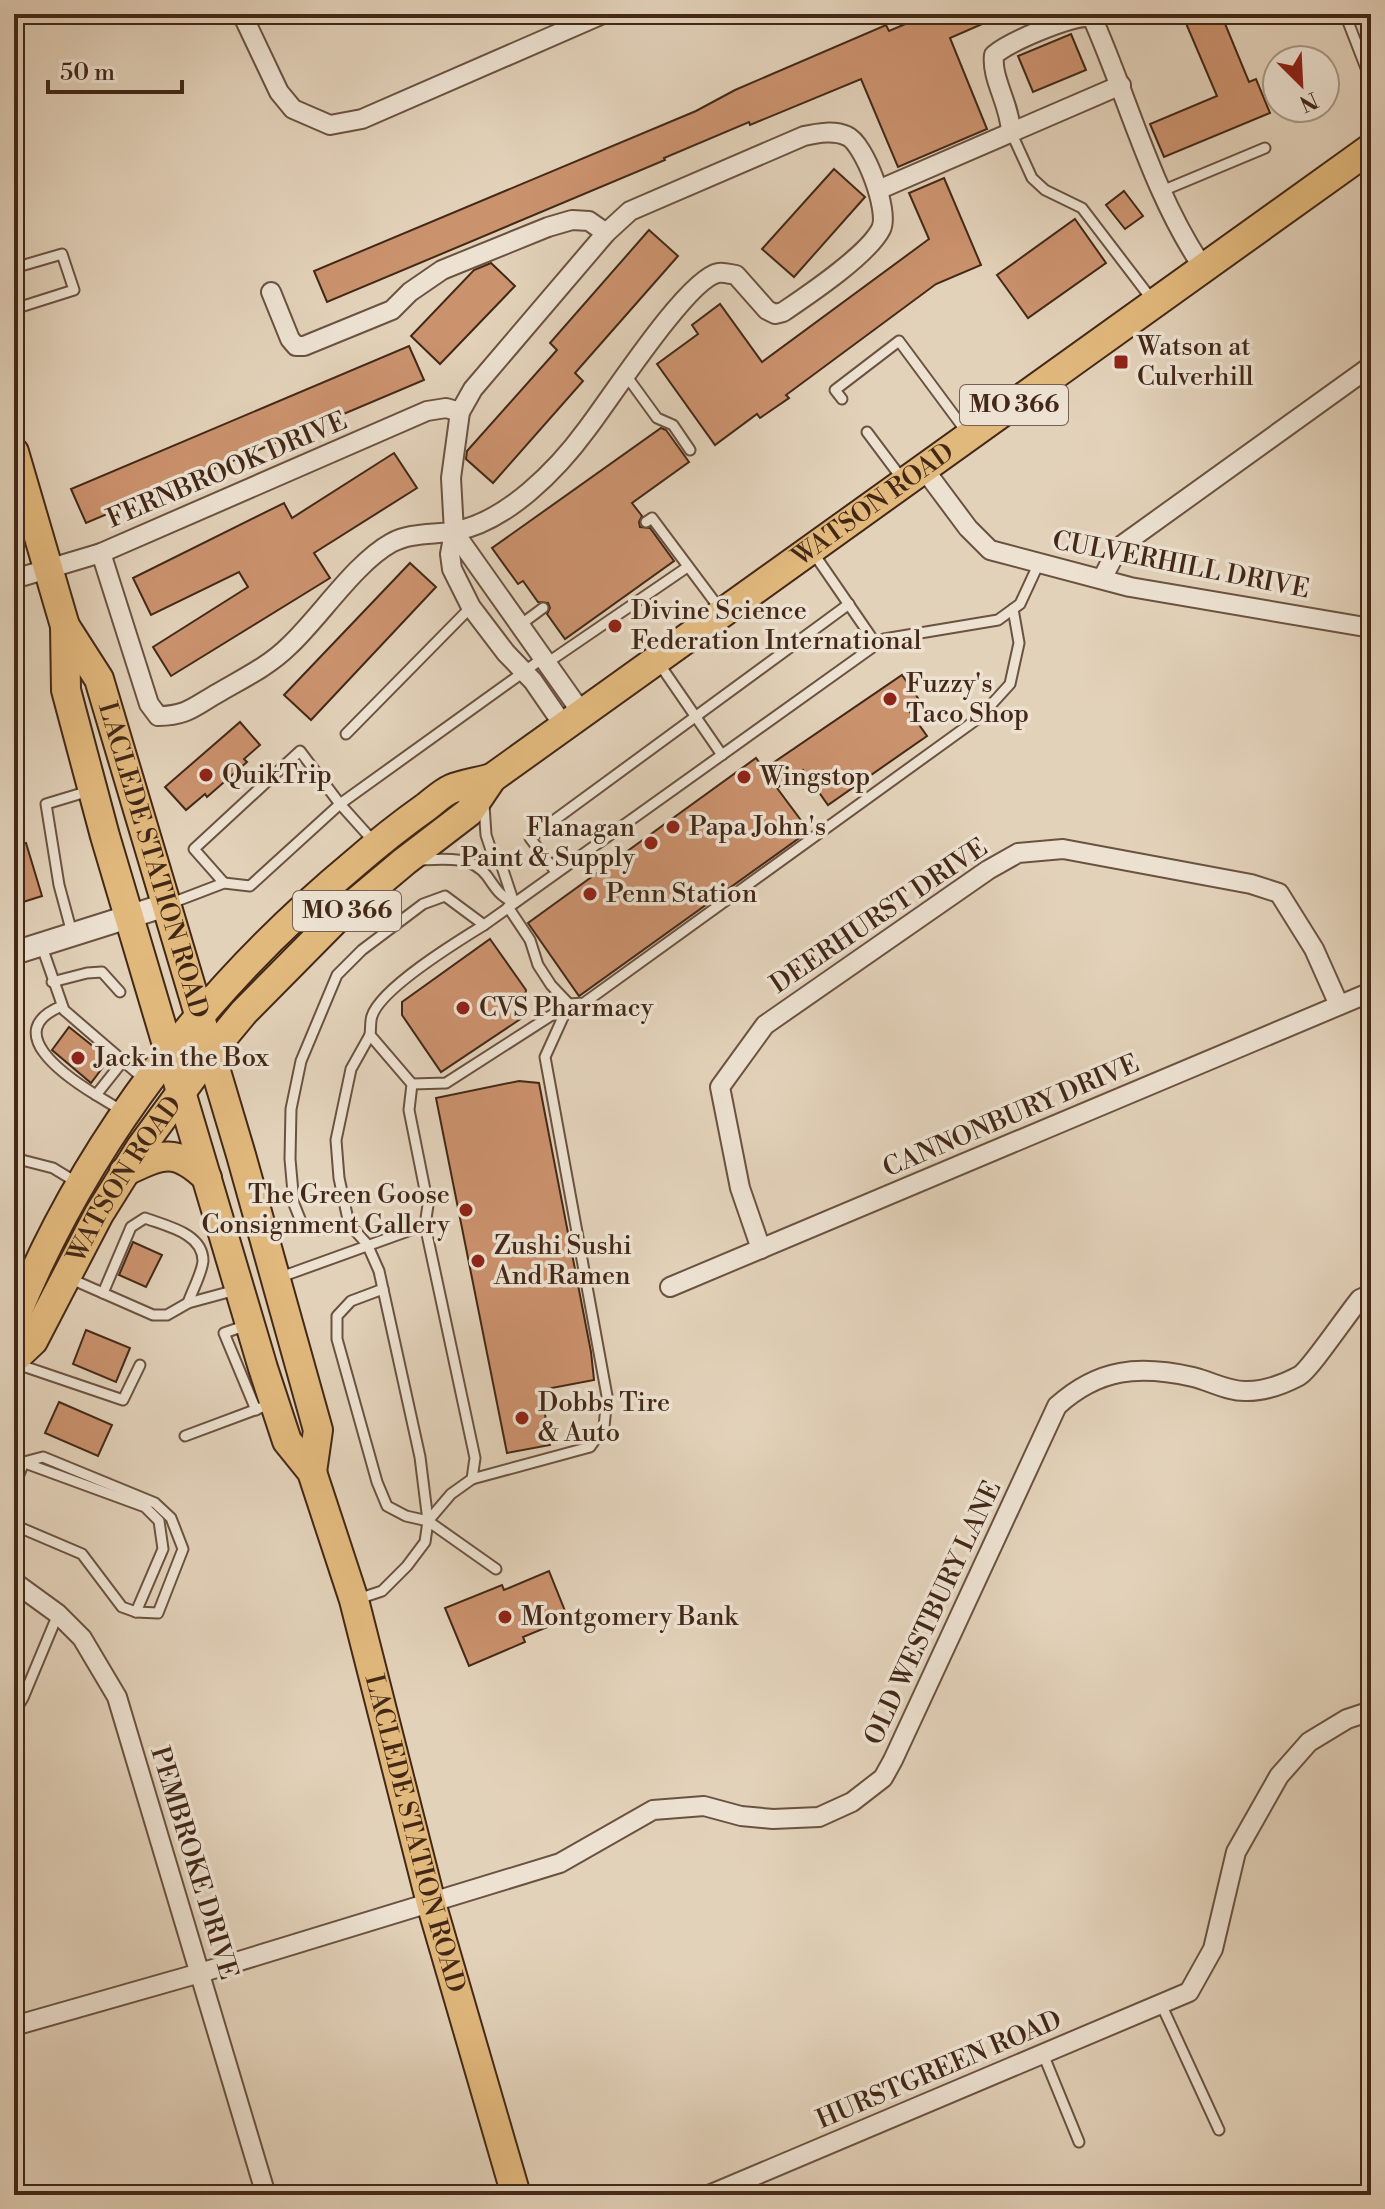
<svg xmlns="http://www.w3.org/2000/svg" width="1385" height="2209" viewBox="0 0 1385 2209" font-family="'Libre Bodoni',serif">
  <rect width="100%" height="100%" fill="#e3d2ba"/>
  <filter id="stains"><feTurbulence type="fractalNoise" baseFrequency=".0025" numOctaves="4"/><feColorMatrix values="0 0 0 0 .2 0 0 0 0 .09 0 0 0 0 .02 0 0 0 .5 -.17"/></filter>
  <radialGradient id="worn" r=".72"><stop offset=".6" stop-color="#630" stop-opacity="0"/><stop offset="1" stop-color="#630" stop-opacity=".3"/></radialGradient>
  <g fill="#cb926e" stroke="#432817" stroke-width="2">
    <path d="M929 14H1005L950 38 987 129 898 167 861 79 750 125 749 122 664 158 665 160 327 302 314 271 696 111 735 90 886 25 889 31Z"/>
    <path d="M1182 14H1221L1249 82 1256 79 1270 113 1164 157 1150 124 1217 96Z"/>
    <path d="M1071 34 1086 70 1033 92 1018 56Z"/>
    <path d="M834 169 865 197 794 277 762 249Z"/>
    <path d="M944 178 981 265 936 284 786 395 789 398 760 418 757 414 715 445 657 364 698 334 692 325 720 304 762 362 929 239 909 193Z"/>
    <path d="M1124 191 1143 216 1125 229 1106 205Z"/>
    <path d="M1075 219 1106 263 1028 318 997 275Z"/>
    <path d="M649 230 678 256 575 373 583 381 493 483 466 459 467 451 557 350 550 343Z"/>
    <path d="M491 263 515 286 440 364 411 336 474 270Z"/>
    <path d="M409 346 424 380 86 523 71 489Z"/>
    <path d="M661 428 666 430 689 462 632 503 642 516 639 522 640 527 650 528 674 561 565 639 547 614 550 608 548 603 538 602 523 581 518 584 492 548Z"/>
    <path d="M394 453 417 488 314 553 330 578 171 676 153 647 248 587 239 572 151 615 133 578 284 503 292 518Z"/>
    <path d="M410 563 436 587 311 720 284 695Z"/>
    <path d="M902 675 922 704 910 712 927 736 828 805 803 770 777 788 809 831 579 996 528 923 756 758 764 769Z"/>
    <path d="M240 722 260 745 244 759 247 762 207 797 205 794 186 810 165 787Z"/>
    <path d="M26 843 42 896 20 903 14 882V846Z"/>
    <path d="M490 939 526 990 522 1018 441 1072 402 1015V1002Z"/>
    <path d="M69 1027 109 1059 91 1083 52 1050Z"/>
    <path d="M519 1081 539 1083 591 1352 594 1380 541 1390 550 1445 507 1453 436 1098Z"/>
    <path d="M133 1242 162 1255 146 1287 119 1275Z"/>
    <path d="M86 1330 130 1348 116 1382 73 1364Z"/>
    <path d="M59 1402 112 1425 98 1456 45 1433Z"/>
    <path d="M549 1571 565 1611 559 1613 562 1621 523 1637 525 1642 469 1666 445 1608 502 1585 504 1590Z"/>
  </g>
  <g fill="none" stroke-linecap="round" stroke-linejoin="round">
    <g stroke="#6b5240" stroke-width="13">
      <g id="service">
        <path d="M1345 14 1371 81"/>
        <path d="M1011 132 1032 178 1045 190 1082 208 1153 301"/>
        <path d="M1162 191 1265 148"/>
        <path d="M14 268 62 254 74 290 14 309"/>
        <path d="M625 374 657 418 673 425 690 450"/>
        <path d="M842 399 835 390 899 341 968 434"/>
        <path d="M867 432 903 480"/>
        <path d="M646 522 652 518 720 609"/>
        <path d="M812 551 876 644"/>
        <path d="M520 625 543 608"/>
        <path d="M658 662 722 755"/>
        <path d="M547 663 686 568"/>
        <path d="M346 734 471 607"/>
        <path d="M484 805 486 835 492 853 502 867 514 903"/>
        <path d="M419 860C442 859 472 855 487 876 497 890 498 894 514 903"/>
        <path d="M556 872 530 838 849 604"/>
        <path d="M224 883 194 849 300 751 340 804 375 843"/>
        <path d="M169 904 224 883 250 886 340 804 543 658"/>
        <path d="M508 907 530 940 538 965 551 985 569 1004 584 1003 980 717 1010 684 1019 643 1013 609"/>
        <path d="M72 933 59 885 46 804 89 791"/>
        <path d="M42 947 64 1010 144 1079"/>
        <path d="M52 982 87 973 102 972 120 992"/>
        <path d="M62 1006C0 1031 65 1076 96 1095"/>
        <path d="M123 1061 96 1095 124 1112"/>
        <path d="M412 1084 446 1083 569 1004"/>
        <path d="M14 1158 53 1168 76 1182"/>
        <path d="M349 1224 339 1178 336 1140 351 1069 370 1035"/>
        <path d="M278 1278 425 1225 428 1205 409 1110 412 1084 370 1035C371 1029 370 1021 372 1016 381 988 458 941 484 925L884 639 998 620 1020 604 1039 563"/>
        <path d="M71 1279 153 1315H167L188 1303 236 1290"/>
        <path d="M383 1289 351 1301 337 1316V1339L377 1482 387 1506 406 1516 428 1521 496 1569"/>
        <path d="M103 1293 131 1227 145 1218C166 1226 203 1233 203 1261 202 1273 192 1291 188 1303"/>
        <path d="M247 1325 224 1333 256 1410"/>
        <path d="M17 1364 123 1400 140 1365"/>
        <path d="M185 1436 260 1408"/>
        <path d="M14 1459 145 1507 159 1521 163 1549 136 1612"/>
        <path d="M472 1479 590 1447 604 1427 607 1396 545 1057 569 1004"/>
        <path d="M14 1487 24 1462"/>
        <path d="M428 1521 420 1457 379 1271 367 1244 349 1224 319 1230 302 1224 294 1204 290 1159 291 1109 301 1061 337 975 362 950 423 904 445 896 484 925"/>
        <path d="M14 1525 82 1554 122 1607 136 1612 158 1613 183 1549 171 1518 155 1503 43 1457 24 1462"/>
        <path d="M358 1599 382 1591 407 1566 425 1542 428 1521 451 1494 472 1479 475 1458 425 1225"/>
        <path d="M14 1713 23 1698 58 1614"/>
        <path d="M1161 2004 1219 2130"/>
        <path d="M1043 2054 1079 2142"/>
      </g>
    </g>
    <g stroke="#6b5240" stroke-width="22">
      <g id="minor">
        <path d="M242 14 279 92 293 109 330 125 362 119 603 14"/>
        <path d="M1011 132C1010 104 991 79 994 55 1009 42 1073 14 1092 17 1129 100 1152 193 1204 269"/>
        <path d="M878 190 1121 85"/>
        <path d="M271 292 290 339 296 346H304L392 310 410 292 442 270 548 227 572 220 589 221 606 233"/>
        <path d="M924 469 968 528 990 550 1130 587 1371 628"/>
        <path d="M454 532 582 713"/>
        <path d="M101 553 149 704 158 716C187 716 195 706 218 693 242 679 269 666 289 646 320 617 355 563 391 543 411 532 434 535 456 531 507 521 557 470 587 429 609 401 687 279 718 273 723 272 730 274 736 275L767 310 775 314 783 312C808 295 868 255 881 229 890 211 864 143 847 136 834 130 818 133 804 136L630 211 606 233 473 389 460 412 451 478 454 532 450 554 452 569 471 607 506 653 533 681 564 726"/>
        <path d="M14 579 101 553 427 411 446 408 460 412"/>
        <path d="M1102 579 1118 548 1371 366"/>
        <path d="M761 1249 740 1188 720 1087 765 1025 988 870 1018 853 1063 849 1251 884 1279 893 1314 949 1339 1005"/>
        <path d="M670 1287 1371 992"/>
        <path d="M14 1582 58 1614 82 1638 117 1697 266 2195"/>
        <path d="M14 2026 200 1973 560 1863 653 1810 704 1806 741 1816 773 1819 819 1817 852 1802 883 1778 893 1760 1057 1406C1099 1368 1139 1365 1193 1377 1210 1381 1229 1392 1247 1391 1264 1391 1284 1384 1299 1376 1310 1370 1348 1313 1360 1299L1371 1294"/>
        <path d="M709 2195 1189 1992 1213 1949 1236 1852 1279 1776 1309 1742 1347 1719 1371 1711"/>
      </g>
    </g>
    <g stroke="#6b5240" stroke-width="26">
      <path id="tertiary" d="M14 953 166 905"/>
    </g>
    <g stroke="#432817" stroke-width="32">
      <g id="primary">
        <path id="s1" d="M14 452 65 626 66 690 105 836 263 1368 287 1441 312 1472 354 1600 431 1903 516 2195"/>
        <path id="s2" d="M65 626 99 679 241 1155 318 1430 312 1472"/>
        <path d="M124 1172C162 1154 175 1147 207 1178"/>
        <path d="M14 1320C86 1141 207 986 355 863 378 843 402 824 426 807 434 801 442 793 451 789 463 784 479 782 492 778"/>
        <path id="s3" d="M14 1359 33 1341 99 1214 141 1147 210 1053 244 1012 336 919 405 861 469 812 492 778 1371 148"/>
      </g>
    </g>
    <use href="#service" stroke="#ede2d2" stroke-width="9"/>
    <use href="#minor" stroke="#ede2d2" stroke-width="18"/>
    <use href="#tertiary" stroke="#ede2d2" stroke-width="22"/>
    <use href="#primary" stroke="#e2b97d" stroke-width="28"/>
  </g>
  <g fill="#8f2418" stroke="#ede2d2" stroke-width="3">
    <rect x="1113" y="354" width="16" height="16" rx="4"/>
    <circle cx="615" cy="626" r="8"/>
    <circle cx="890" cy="699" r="8"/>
    <circle cx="206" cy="775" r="8"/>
    <circle cx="744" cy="777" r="8"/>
    <circle cx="673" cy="827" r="8"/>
    <circle cx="651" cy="843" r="8"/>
    <circle cx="590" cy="894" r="8"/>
    <circle cx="463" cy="1008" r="8"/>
    <circle cx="78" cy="1058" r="8"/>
    <circle cx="466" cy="1210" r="8"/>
    <circle cx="478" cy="1261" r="8"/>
    <circle cx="522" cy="1418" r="8"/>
    <circle cx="505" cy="1617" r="8"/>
  </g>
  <g text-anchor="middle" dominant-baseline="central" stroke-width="7" stroke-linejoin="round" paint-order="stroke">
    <g fill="#ede2d2" stroke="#76604f" stroke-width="2">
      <rect x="960" y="385" width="108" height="40" rx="6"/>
      <rect x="293" y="891" width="108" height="40" rx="6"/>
    </g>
    <g font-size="24" font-weight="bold" fill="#432817">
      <text x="1014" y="405">MO 366</text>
      <text x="347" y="911">MO 366</text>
    </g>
    <g font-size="26" fill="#432817" stroke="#ede2d2" text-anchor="start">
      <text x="1137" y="347">Watson at<tspan x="1137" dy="30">Culverhill</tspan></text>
      <text x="631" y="611">Divine Science<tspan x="631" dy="30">Federation International</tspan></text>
      <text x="906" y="684">Fuzzy's<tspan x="906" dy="30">Taco Shop</tspan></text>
      <text x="222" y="775">QuikTrip</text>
      <text x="760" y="777">Wingstop</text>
      <text x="689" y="827">Papa John's</text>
      <text x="635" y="828" text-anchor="end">Flanagan<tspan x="635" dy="30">Paint &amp; Supply</tspan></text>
      <text x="606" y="894">Penn Station</text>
      <text x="479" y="1008">CVS Pharmacy</text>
      <text x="94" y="1058">Jack in the Box</text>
      <text x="450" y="1195" text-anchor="end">The Green Goose<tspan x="450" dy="30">Consignment Gallery</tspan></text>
      <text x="494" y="1246">Zushi Sushi<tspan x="494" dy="30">And Ramen</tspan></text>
      <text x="538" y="1403">Dobbs Tire<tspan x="538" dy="30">&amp; Auto</tspan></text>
      <text x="521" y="1617">Montgomery Bank</text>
    </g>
    <g font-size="26" fill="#432817" stroke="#ede2d2">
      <text transform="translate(227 470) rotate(-23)">FERNBROOK DRIVE</text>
      <text stroke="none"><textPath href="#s3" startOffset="1230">WATSON ROAD</textPath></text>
      <text transform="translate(1181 565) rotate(11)">CULVERHILL DRIVE</text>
      <text stroke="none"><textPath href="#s2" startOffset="252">LACLEDE STATION ROAD</textPath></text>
      <text transform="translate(879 916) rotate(-34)">DEERHURST DRIVE</text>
      <text transform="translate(1011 1116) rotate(-23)">CANNONBURY DRIVE</text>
      <text stroke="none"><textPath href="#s3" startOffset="212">WATSON ROAD</textPath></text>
      <text transform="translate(933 1613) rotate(-65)">OLD WESTBURY LANE</text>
      <text stroke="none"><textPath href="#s1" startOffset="1444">LACLEDE STATION ROAD</textPath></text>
      <text transform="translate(194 1863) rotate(73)">PEMBROKE DRIVE</text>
      <text transform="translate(939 2070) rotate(-23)">HURSTGREEN ROAD</text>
    </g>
  </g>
  <rect width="1385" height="2209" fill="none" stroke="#e3d2ba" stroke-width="48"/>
  <rect x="16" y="16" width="1353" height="2177" fill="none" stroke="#432817" stroke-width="4"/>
  <rect x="24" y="24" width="1337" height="2161" fill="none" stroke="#432817" stroke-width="2"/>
  <g transform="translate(1301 84) rotate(156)"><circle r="38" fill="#ede2d2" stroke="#a99887" stroke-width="2"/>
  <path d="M0-6L14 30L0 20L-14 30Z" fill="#8f2418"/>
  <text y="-12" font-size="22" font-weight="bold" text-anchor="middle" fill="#432817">N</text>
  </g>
  <path d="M48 80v12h134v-12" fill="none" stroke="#432817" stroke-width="4"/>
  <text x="60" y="80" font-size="24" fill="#432817" stroke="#ede2d2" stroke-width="6" paint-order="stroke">50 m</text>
  <rect width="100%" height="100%" filter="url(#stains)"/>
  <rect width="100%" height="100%" fill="url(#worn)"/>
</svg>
